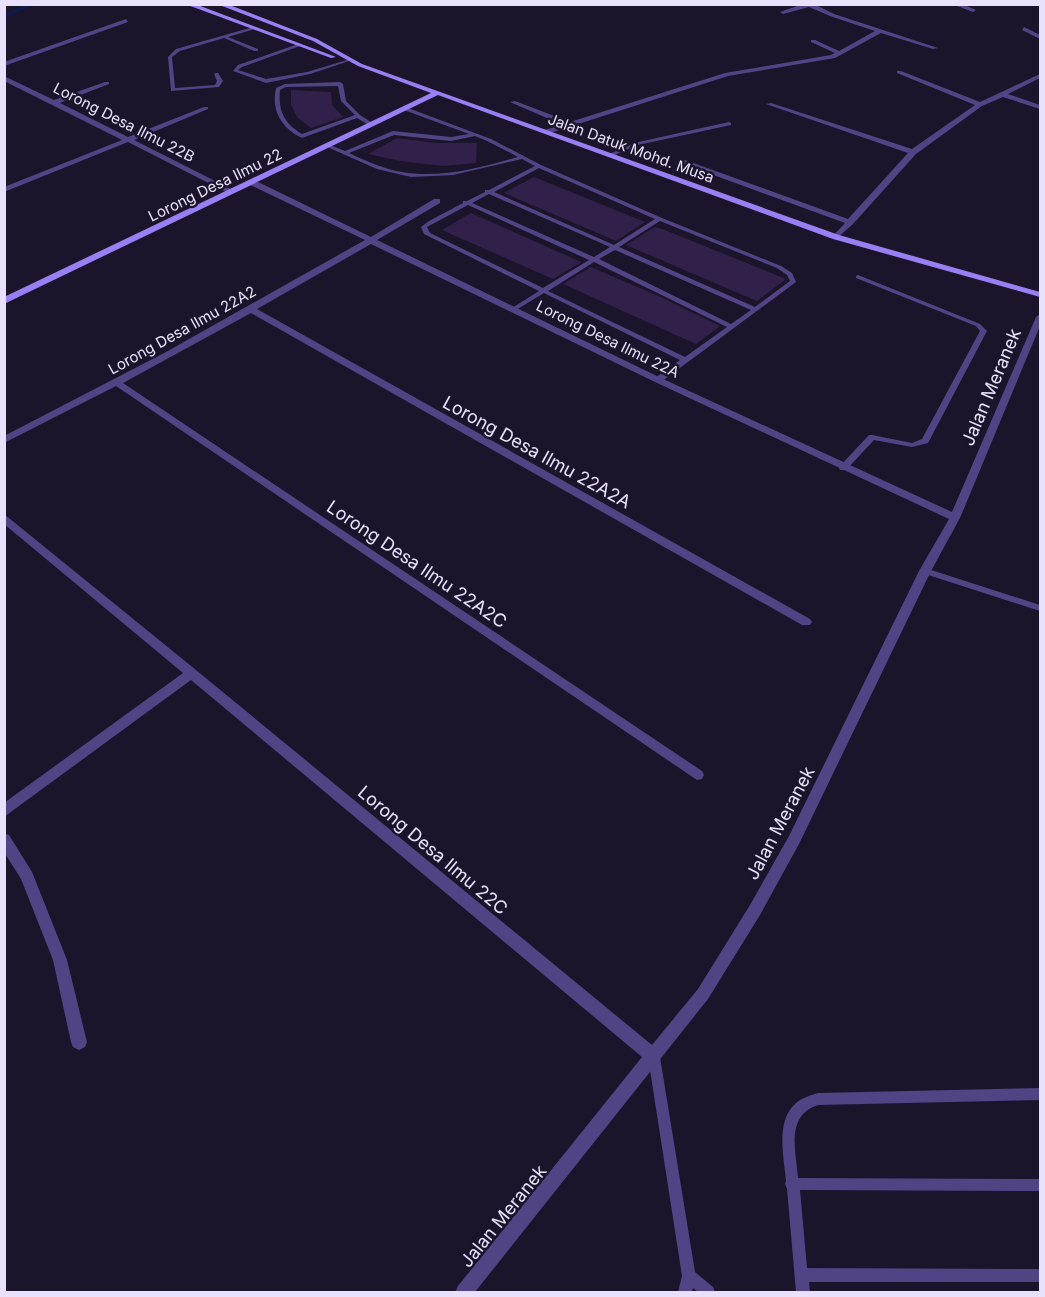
<svg xmlns="http://www.w3.org/2000/svg" width="1045" height="1297" viewBox="0 0 1045 1297" font-family="Inter,sans-serif">
  <rect width="100%" height="100%" fill="#1c142a"/>
  <g fill="none" stroke-linecap="round" stroke-linejoin="round">
    <path stroke="#101a47" stroke-width="4" d="M4 16 32 4"/>
  </g>
  <g fill="#31214a">
    <path d="M291 90 331 92 332 105 343 117 311 128 297 117 291 105Z"/>
    <path d="M397 138 436 143H477L476 163 443 166 401 161 368 154Z"/>
    <path d="M534 177 645 222 616 241 504 193Z"/>
    <path d="M471 213 581 262 553 279 442 230Z"/>
    <path d="M655 227 665 230 786 279 757 301 626 245Z"/>
    <path d="M591 267 665 299 720 326 696 344 563 284Z"/>
  </g>
  <g fill="none" stroke-linecap="round" stroke-linejoin="round">
    <g fill="#524385" fill-rule="evenodd">
      <path d="M253 27 255 29 228 37 258 49V51H254L224 38 180 51 172 57 175 88 215 85 217 81 214 74 216 73H218L223 81 219 87 171 91 168 57 176 49Z"/>
      <path d="M298 44H300V46L242 67 238 70 266 79 307 72 347 60 349 61 310 74 266 83 233 71 238 65Z"/>
      <path d="M340 82 343 84 346 101 360 115 374 124V126H370L357 118 302 138C281 128 271 110 276 88L285 84ZM338 86 341 101 355 115 302 134C284 123 278 111 280 90L286 87Z"/>
      <path d="M404 108H408L491 139 541 165 662 218 781 266 792 273 796 282 661 382H655V378L680 360 544 293 516 310H512V308L539 291 424 234 421 227 429 221 463 203V201H467L485 192V190H489L535 166 522 159 453 175 411 177 377 169 325 146 330 145 345 151 393 131 451 137 469 134 404 110ZM394 135 451 141 475 136 487 141 518 157C481 167 441 179 402 172 384 169 366 161 349 153ZM539 168 655 219 614 245 494 192ZM489 194 610 247 594 257 472 203ZM468 205 589 260 543 288 430 233 427 227ZM660 221 777 268 787 275 790 281 755 307 619 247ZM615 250 751 310 731 324 599 259ZM594 262 727 327 685 357 548 291Z"/>
      <path d="M729 122 731 123V125L638 145 612 156 607 155 634 143Z"/>
      <path d="M858 275 980 324 987 331 928 443 912 447 874 440 846 470H840L839 468 840 466 869 435H872L912 443 922 439 980 331 976 326 856 278V276Z"/>
      <path d="M925 568 1040 605V611L922 573 921 571Z"/>
      <path d="M654 1051 658 1053 660 1057 695 1272 713 1287 715 1292H698L693 1288 692 1292H678L682 1276 648 1057 650 1053Z"/>
      <path d="M1040 1088V1100L818 1105C785 1116 796 1151 798 1178L1040 1179V1191L800 1190 807 1268 1040 1269V1282H809L810 1292H796L787 1189 785 1184 786 1181C784 1157 775 1121 796 1103 802 1098 811 1095 818 1093Z"/>
    </g>
    <g fill="#524385" fill-rule="evenodd">
      <path d="M803 4H814L834 14 938 48 933 49 881 33 835 58 728 76 547 134H544V130L563 125 510 102 515 101 570 122 725 73 831 55 835 53 811 42V40H815L839 51 875 31 830 16 809 7 783 14 780 12Z"/>
      <path d="M952 4H962L976 10 973 12Z"/>
      <path d="M126 19 128 22 4 66V62Z"/>
      <path d="M1024 27 1040 35V39L1022 30Z"/>
      <path d="M897 71H901L980 102 1040 74V78L1008 94 1040 105V109L1003 97 982 106 916 154 853 224 836 239 832 237 845 223 678 162 685 160 848 219 908 153 766 104 771 103 912 149 975 105 897 73Z"/>
      <path d="M4 76 54 100 105 82H109V84L60 103 128 137 204 107H208V109L134 140 235 191 228 193 128 142 4 192V187L122 140 4 81Z"/>
      <path d="M248 180H254L371 237 434 199H440V203L377 240 661 378 952 512 1036 317 1040 314V326L960 518 931 571 799 844 760 915 708 999 475 1292H455L458 1286 642 1057 191 680 4 817V803L183 673 4 524V514L196 670 652 1045 698 989 750 905 789 836 919 571 949 519 655 382 371 244 257 309 810 619 812 622 810 625H802L251 313 123 383 702 771 704 775 702 779 697 780 116 386 4 443V436L166 352 365 240 248 184Z"/>
      <path d="M4 833 9 835 32 872 67 960 87 1042 85 1047 79 1050 73 1047 71 1042 53 960 21 879 4 852Z"/>
    </g>
    <g fill="#997ff4" fill-rule="evenodd">
      <path d="M185 4H195L336 57 331 58Z"/>
      <path d="M217 4H227L317 39 362 64 839 235 1040 292V297L833 239 438 95 4 304V297L431 93 358 66 313 41Z"/>
    </g>
  </g>
  <g text-anchor="middle" dominant-baseline="central" stroke-width="5" stroke-linejoin="round" paint-order="stroke">
    <g font-size="15" fill="#e9e0fc" stroke="#1c142a">
      <text transform="translate(124 122) rotate(27)">Lorong Desa Ilmu 22B</text>
      <text transform="translate(631 148) rotate(20)">Jalan Datuk Mohd. Musa</text>
      <text transform="translate(215 185) rotate(-26)">Lorong Desa Ilmu 22</text>
      <text transform="translate(182 330) rotate(-29)">Lorong Desa Ilmu 22A2</text>
      <text transform="translate(608 339) rotate(26)">Lorong Desa Ilmu 22A</text>
    </g>
    <g font-size="18" fill="#e9e0fc" stroke="#1c142a">
      <text transform="translate(991 387) rotate(-67)">Jalan Meranek</text>
      <text transform="translate(537 452) rotate(29)">Lorong Desa Ilmu 22A2A</text>
      <text transform="translate(417 564) rotate(34)">Lorong Desa Ilmu 22A2C</text>
      <text transform="translate(780 823) rotate(-62)">Jalan Meranek</text>
      <text transform="translate(433 850) rotate(40)">Lorong Desa Ilmu 22C</text>
      <text transform="translate(503 1216) rotate(-51)">Jalan Meranek</text>
    </g>
  </g>
  <rect width="1045" height="1297" fill="none" stroke="#e9e0fc" stroke-width="12"/>
</svg>
